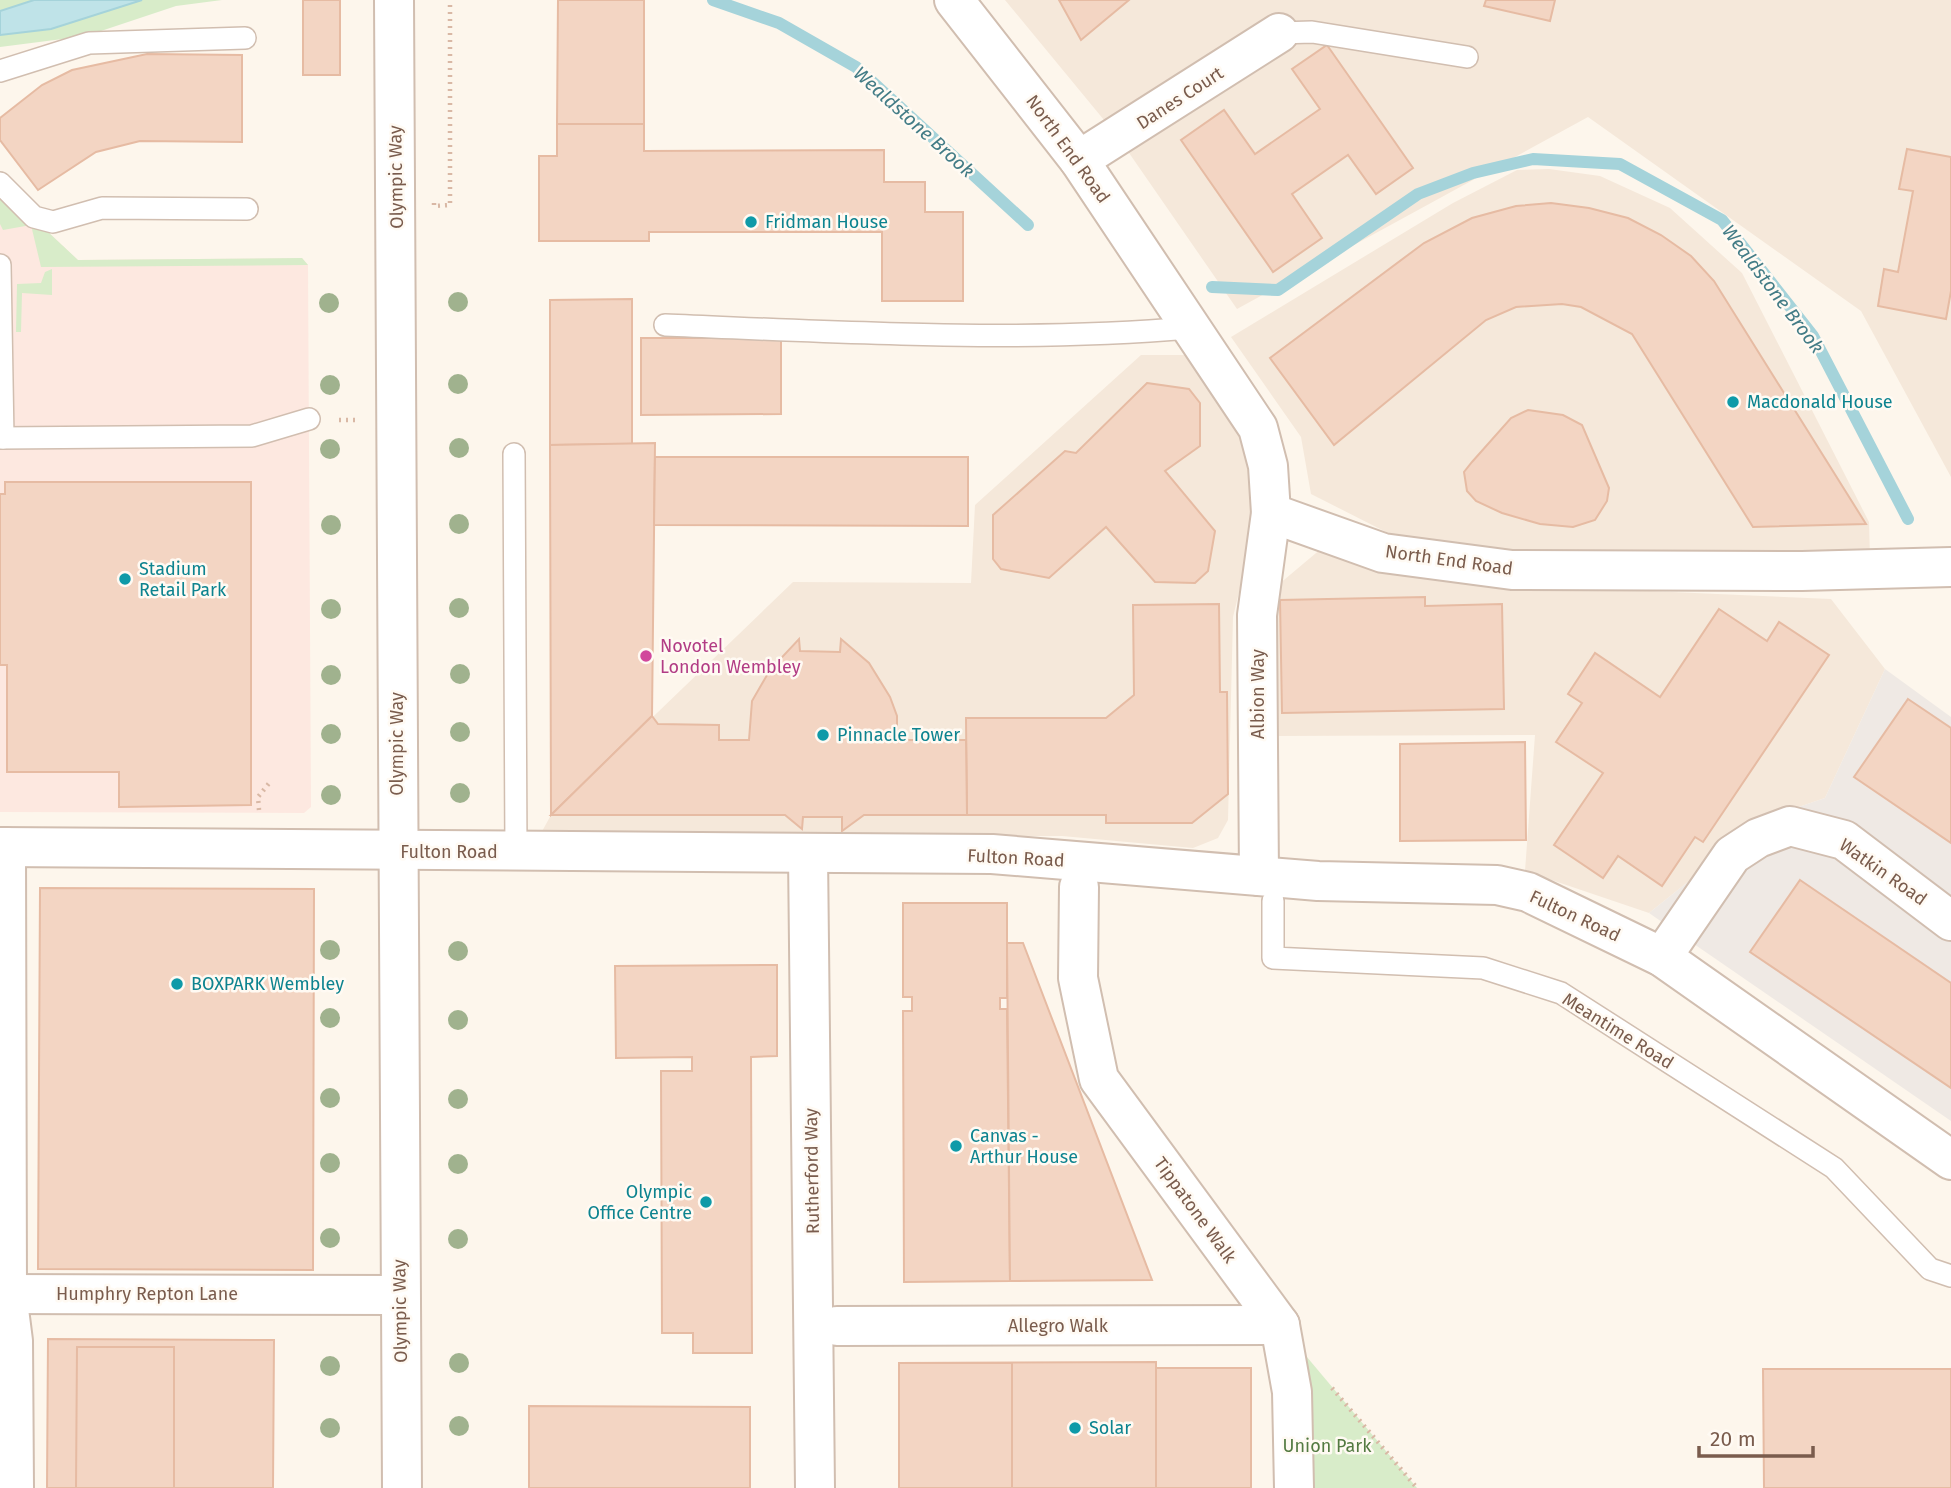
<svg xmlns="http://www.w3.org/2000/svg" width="1951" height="1488" viewBox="0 0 1951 1488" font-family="'Fira Sans',sans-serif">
  <rect width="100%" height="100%" fill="#fdf6ec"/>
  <g fill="#f5e8da">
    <path d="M1005 0H1951V477L1861 311 1588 117 1237 309 1118 137Z"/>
    <path d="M1549 169 1600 176 1670 208 1742 273 1869 522 1870 559 1519 552 1390 534 1311 494 1301 437 1231 337 1453 203 1517 170Z"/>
    <path d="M1141 355H1200L1249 432 1260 506 1233 617 1228 820 1218 838 1193 848 1062 836 540 835 551 815 793 582 971 583 975 505Z"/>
    <path d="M1322 548 1535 586 1831 599 1885 669 1825 798 1769 817 1649 913 1525 871 1535 735 1276 736 1272 590Z"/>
  </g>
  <path fill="#fde8e0" d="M0 187 78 260 302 258 308 265 311 807 304 813 0 812Z"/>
  <path fill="#efe9e4" d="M1885 669 1951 717V1121L1649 913 1769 817 1825 798Z"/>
  <g fill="#d8ecc9">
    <path d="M0 0H34L4 11H0Z"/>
    <path d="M142 0H222L176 6 86 36 0 47V35L51 29Z"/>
    <path d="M0 187 78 260 302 258 308 265 41 267 31 225 3 230 0 224Z"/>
    <path d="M52 269V295L22 293 21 332H16L17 284 41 283 45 272Z"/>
    <path d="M1280 1325 1417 1488H1285Z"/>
  </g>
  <path fill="#bfe3e8" stroke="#a5d3da" stroke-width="2" d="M34 0H142L51 29 0 35V11Z"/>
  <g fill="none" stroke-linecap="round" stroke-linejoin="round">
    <g stroke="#a5d3da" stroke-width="12">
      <path d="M713 0 779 23 856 67 1028 225"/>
      <path d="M1212 287 1278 290 1418 194 1473 173 1533 159 1620 164 1722 220 1813 336 1908 519"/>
    </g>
  </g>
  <g fill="#f3d5c3" stroke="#e6bba3" stroke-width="2">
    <rect x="303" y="0" width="37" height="75"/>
    <path d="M558 0H644V124H557Z"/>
    <path d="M1059 0H1129L1081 40Z"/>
    <path d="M1486 0H1555L1550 21 1484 6Z"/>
    <path d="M1327 45 1413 168 1376 194 1348 155 1292 194 1322 238 1273 272 1181 140 1224 110 1255 154 1320 109 1292 69Z"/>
    <path d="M147 54 242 55V142L140 141 96 152 38 190 0 140V118L42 85 72 70Z"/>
    <path d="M557 124H644V151L884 150V182H925V212H963V301H882V232H649V241H539V156H557Z"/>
    <path d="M1907 149 1951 157V291L1946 319 1878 306 1884 269 1898 272 1913 191 1899 189Z"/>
    <path d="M1551 203 1589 208 1628 218 1661 235 1691 256 1714 281 1866 524 1753 527 1632 334 1581 307 1562 304 1516 307 1486 320 1334 445 1270 358 1424 243 1472 218 1516 206Z"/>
    <path d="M632 299V444L550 445V300Z"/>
    <path d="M641 338H781V414L641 415Z"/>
    <path d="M1147 383 1189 389 1200 403V446L1165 471 1215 531 1208 571 1195 583 1155 582 1106 527 1049 578 1001 569 993 559V515L1065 451 1076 453Z"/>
    <path d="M1528 410 1563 415 1582 425 1609 488 1607 501 1595 520 1573 527 1540 524 1502 513 1476 501 1467 491 1464 472 1472 462 1511 418Z"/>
    <path d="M655 443 652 716 551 815 550 445Z"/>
    <path d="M655 457H968V526L654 525Z"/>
    <path d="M5 482H251V805L119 807V772H7V665H0V494H5Z"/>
    <path d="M1425 597V606L1502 604 1504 709 1282 713 1280 600Z"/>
    <path d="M1219 604 1220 692H1227L1228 794 1192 823H1106V815H967L966 718H1106L1134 695 1133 605Z"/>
    <path d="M1719 609 1767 641 1779 622 1829 655 1703 842 1695 837 1662 886 1618 856 1603 878 1554 845 1603 773 1556 742 1582 703 1568 694 1595 653 1660 697Z"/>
    <path d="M799 639 800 651 840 652 841 639 869 663 890 697 897 716V740H966L967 815H864L842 831V817H803L802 829 785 815H551L652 716 658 724 719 725V740H749L752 701 770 670Z"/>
    <path d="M1908 699 1951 728V843L1854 777Z"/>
    <path d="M1525 742 1526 840 1400 841V744Z"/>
    <path d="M1800 880 1951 983V1088L1750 952Z"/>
    <path d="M40 888 314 889 313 1270 38 1269Z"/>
    <path d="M903 903H1007V998H1000V1009H1007L1010 1281 904 1282 903 1011H912V997H903Z"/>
    <path d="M1007 943H1023L1152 1280 1010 1281Z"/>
    <path d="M777 965V1056L751 1057 752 1353H693V1333H662L661 1071H692V1057L616 1058 615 966Z"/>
    <path d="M48 1339 274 1340 273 1488H47Z"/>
    <path d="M77 1347H174V1488H76Z"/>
    <path d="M1156 1362V1368H1251V1488H899V1363Z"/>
    <rect x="899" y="1363" width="113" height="125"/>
    <rect x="1156" y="1368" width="95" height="120"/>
    <path d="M1763 1369H1951V1488H1764Z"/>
    <path d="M529 1406 750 1407V1488H529Z"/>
  </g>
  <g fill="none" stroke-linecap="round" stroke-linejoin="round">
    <g stroke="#d1beb0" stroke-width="24">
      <g id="lane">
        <path d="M1279 33 1312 32 1467 57"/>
        <path d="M0 71 89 43 245 38"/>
        <path d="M0 183 34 217 53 222 102 208 247 209"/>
        <path d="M0 265 3 438"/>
        <path d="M665 325C839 332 1016 343 1190 328"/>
        <path d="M0 438 252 436 309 419"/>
        <path d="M514 454 516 852"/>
        <path d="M1273 901V958L1483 968 1561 993 1834 1168 1930 1269 1951 1276"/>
      </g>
    </g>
    <g stroke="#d1beb0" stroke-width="42">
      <g id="street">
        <path d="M394 0 402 1488"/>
        <path d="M954 0 1079 160 1258 428 1268 466 1271 513 1383 553 1512 570 1802 571 1951 567"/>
        <path d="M1079 160 1279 33"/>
        <path d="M0 847 992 854 1318 881 1497 885 1528 892 1662 957 1951 1160"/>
        <path d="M6 847 7 1294 13 1341 14 1488"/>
        <path d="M808 854 815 1488"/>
        <path d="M1259 876 1257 615 1271 513"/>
        <path d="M1079 887 1078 978 1099 1079 1280 1325 1292 1392 1294 1488"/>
        <path d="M1662 957 1732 855 1758 838 1790 826 1844 840 1951 921"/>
        <path d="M0 1294 400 1295"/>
        <path d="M837 1326 1280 1325"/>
      </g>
    </g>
    <g stroke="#d9b8a5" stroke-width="4.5" stroke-dasharray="2 5" stroke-linecap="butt">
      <path d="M434 203V206L450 205V0"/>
      <path d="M339 420H359"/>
      <path d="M259 810 258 797 270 782"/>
      <path d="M1332 1388 1417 1488"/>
    </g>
    <use href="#lane" stroke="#fff" stroke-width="21"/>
    <use href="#street" stroke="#fff" stroke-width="38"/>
  </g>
  <g fill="#a0b28e">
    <circle cx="458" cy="302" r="10"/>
    <circle cx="329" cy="303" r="10"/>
    <circle cx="458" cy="384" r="10"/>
    <circle cx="330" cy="385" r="10"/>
    <circle cx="459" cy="448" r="10"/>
    <circle cx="330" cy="449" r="10"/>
    <circle cx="459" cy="524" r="10"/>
    <circle cx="331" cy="525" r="10"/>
    <circle cx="459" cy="608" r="10"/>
    <circle cx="331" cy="609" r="10"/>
    <circle cx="460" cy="674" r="10"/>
    <circle cx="331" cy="675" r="10"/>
    <circle cx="460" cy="732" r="10"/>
    <circle cx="331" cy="734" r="10"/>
    <circle cx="460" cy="793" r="10"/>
    <circle cx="331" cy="795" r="10"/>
    <circle cx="330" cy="950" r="10"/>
    <circle cx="458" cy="951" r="10"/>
    <circle cx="330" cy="1018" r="10"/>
    <circle cx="458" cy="1020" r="10"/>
    <circle cx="330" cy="1098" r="10"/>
    <circle cx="458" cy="1099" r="10"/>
    <circle cx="330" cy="1163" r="10"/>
    <circle cx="458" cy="1164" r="10"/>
    <circle cx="330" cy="1238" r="10"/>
    <circle cx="458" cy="1239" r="10"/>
    <circle cx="459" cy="1363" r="10"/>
    <circle cx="330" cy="1366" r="10"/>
    <circle cx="459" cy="1426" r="10"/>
    <circle cx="330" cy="1428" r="10"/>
  </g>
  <g fill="#0f9aa8" stroke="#fffaf3" stroke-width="2.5">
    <circle cx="751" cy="222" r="7"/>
    <circle cx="1733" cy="402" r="7"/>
    <circle cx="125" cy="579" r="7"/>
    <circle cx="823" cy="735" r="7"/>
    <circle cx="177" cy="984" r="7"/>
    <circle cx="956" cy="1146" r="7"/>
    <circle cx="706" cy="1202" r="7"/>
    <circle cx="1075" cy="1428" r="7"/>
  </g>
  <circle fill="#d1479c" stroke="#fffaf3" stroke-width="2.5" cx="646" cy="656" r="7"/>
  <g text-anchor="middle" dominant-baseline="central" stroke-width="5" stroke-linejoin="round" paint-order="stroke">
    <g font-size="18" fill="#7a5c4d" stroke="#fffaf3">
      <text transform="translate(1180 98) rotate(-33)">Danes Court</text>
      <text transform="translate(1068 149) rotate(54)">North End Road</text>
      <text transform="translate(396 177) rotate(-91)">Olympic Way</text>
      <text transform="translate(1449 560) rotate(8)">North End Road</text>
      <text transform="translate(1258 694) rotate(-90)">Albion Way</text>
      <text transform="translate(397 744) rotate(-90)">Olympic Way</text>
      <text x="449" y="852">Fulton Road</text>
      <text transform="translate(1016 858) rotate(3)">Fulton Road</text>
      <text transform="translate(1883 872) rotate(35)">Watkin Road</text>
      <text transform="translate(1575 916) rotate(25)">Fulton Road</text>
      <text transform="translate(1618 1031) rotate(32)">Meantime Road</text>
      <text transform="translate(812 1171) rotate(-91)">Rutherford Way</text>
      <text transform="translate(1195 1210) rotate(54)">Tippatone Walk</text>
      <text x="147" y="1294">Humphry Repton Lane</text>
      <text transform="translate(400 1311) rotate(-91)">Olympic Way</text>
      <text x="1058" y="1326">Allegro Walk</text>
    </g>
    <g font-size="18" fill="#0d838f" stroke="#fffaf3" text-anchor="start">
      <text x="765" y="222">Fridman House</text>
      <text x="1747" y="402">Macdonald House</text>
      <text x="139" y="569">Stadium<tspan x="139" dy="21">Retail Park</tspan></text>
      <text x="837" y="735">Pinnacle Tower</text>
      <text x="191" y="984">BOXPARK Wembley</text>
      <text x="970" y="1136">Canvas -<tspan x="970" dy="21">Arthur House</tspan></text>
      <text x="692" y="1192" text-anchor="end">Olympic<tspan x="692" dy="21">Office Centre</tspan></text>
      <text x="1089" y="1428">Solar</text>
    </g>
    <g font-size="18" fill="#b23c85" stroke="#fffaf3" text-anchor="start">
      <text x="660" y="646">Novotel<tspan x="660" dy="21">London Wembley</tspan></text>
    </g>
    <g font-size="18" fill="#537a41" stroke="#fffaf3">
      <text x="1327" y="1446">Union Park</text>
    </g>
    <g font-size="19" font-style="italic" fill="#437c86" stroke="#fffaf3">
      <text transform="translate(914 122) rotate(42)">Wealdstone Brook</text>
      <text transform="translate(1773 289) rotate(53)">Wealdstone Brook</text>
    </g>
  </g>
  <path d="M1699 1446v10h114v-10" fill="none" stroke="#7a5c4d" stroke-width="3.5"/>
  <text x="1710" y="1446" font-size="21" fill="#7a5c4d" stroke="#fffaf3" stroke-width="5" paint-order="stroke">20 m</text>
</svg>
